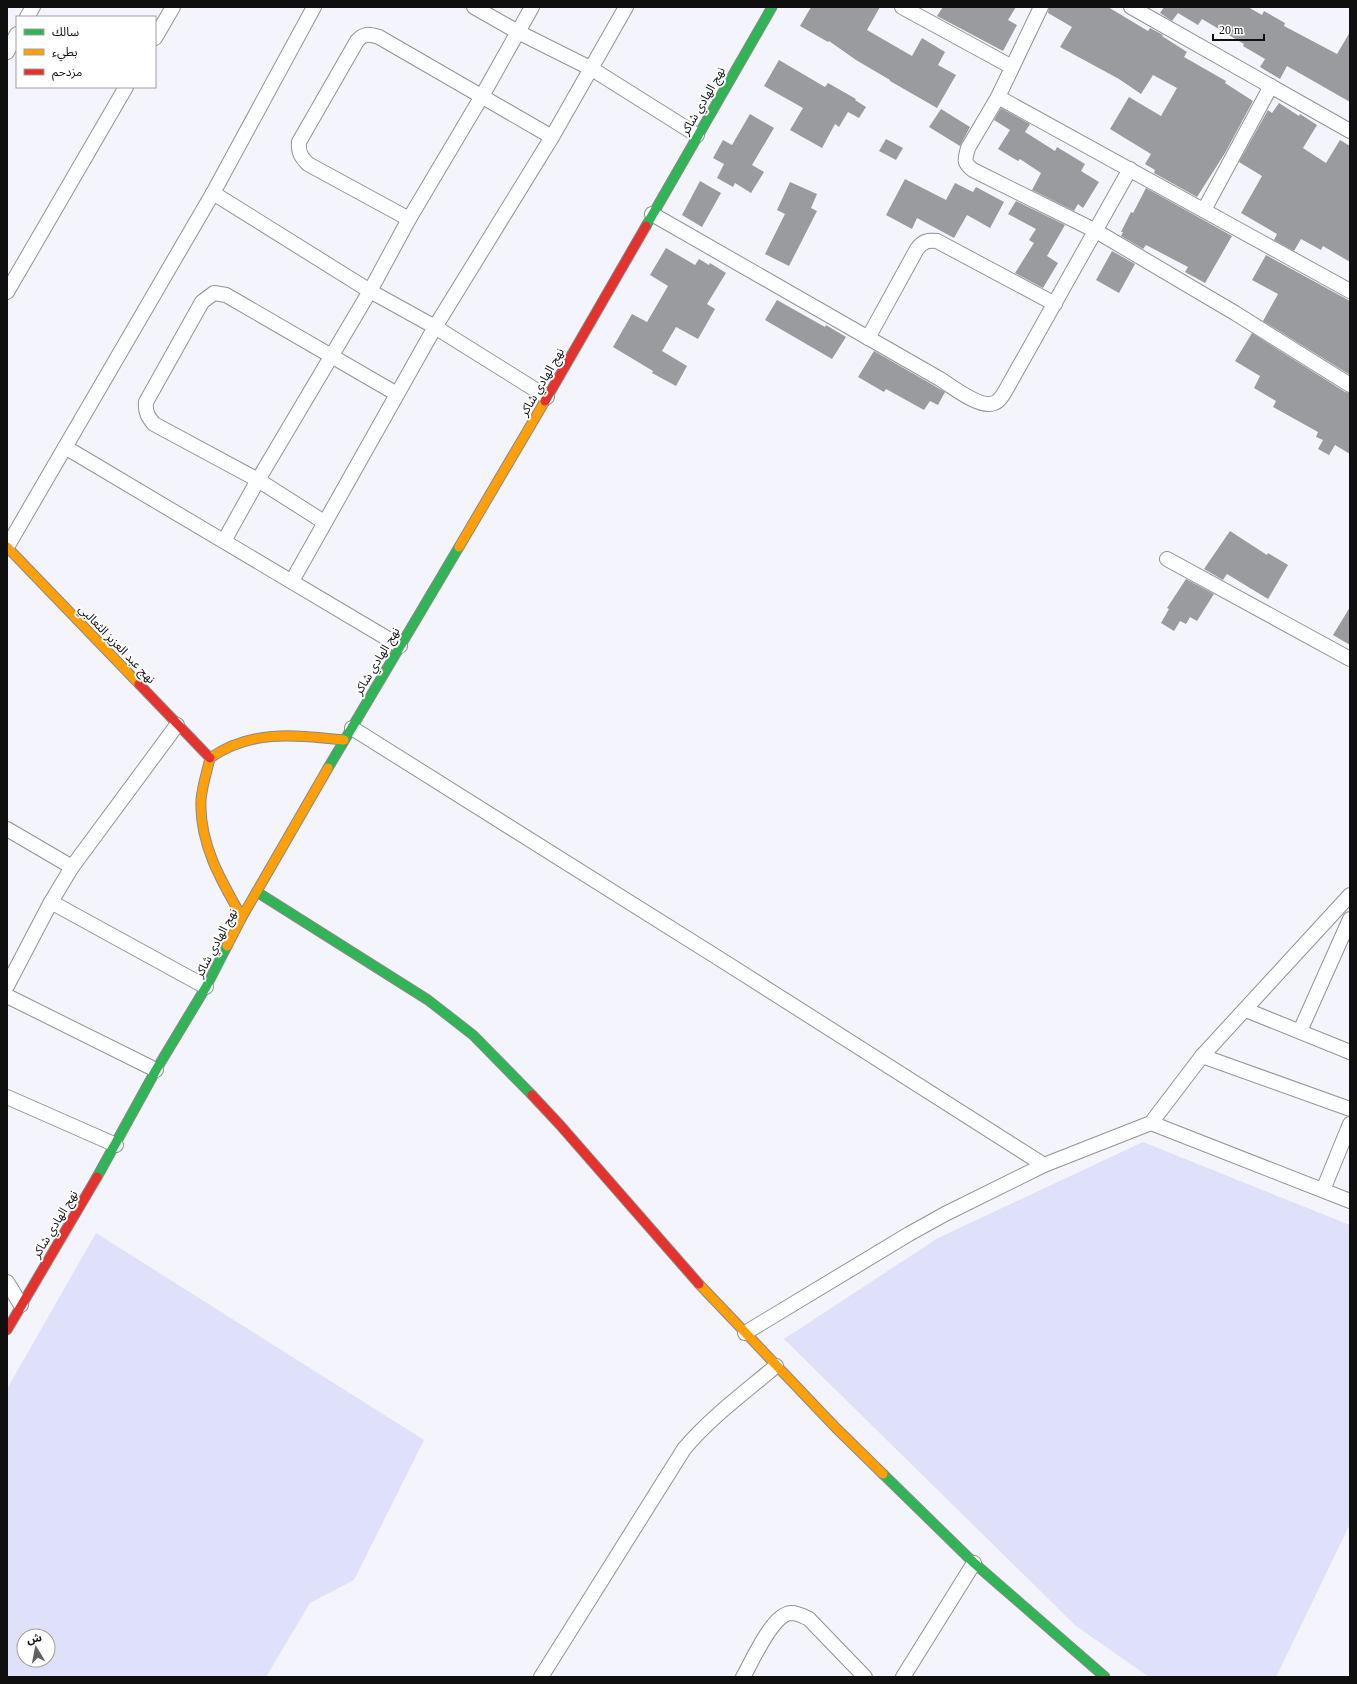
<svg xmlns="http://www.w3.org/2000/svg" width="1357" height="1684" viewBox="0 0 1357 1684" font-family="'Times New Roman','Noto Sans Arabic',serif">
  <rect width="100%" height="100%" fill="#f4f5fc"/>
  <g fill="#dfe0fa" fill-rule="evenodd">
    <path d="M1143 1142 1350 1225V1524L1276 1677H1149L1076 1626 784 1339 938 1238Z"/>
    <path d="M96 1233 424 1440 354 1580 310 1603 266 1677H7V1389ZM24 1636H48V1660H24Z"/>
  </g>
  <g fill="#999b9f">
    <path d="M811 7H880L867 30 912 56 922 38 945 52 938 65 956 75 937 108 890 81V80L856 60 829 41 828 42 800 26Z"/>
    <path d="M943 7H1016L1008 20 1017 25 1003 51 937 16Z"/>
    <path d="M1049 7H1108L1148 31 1150 28 1163 35 1162 36 1187 52 1184 57 1226 81 1225 83 1253 101 1225 153 1197 197 1154 173 1155 170 1145 164 1151 154 1110 129 1129 97 1161 116 1177 88 1153 75 1141 94 1119 79 1060 47 1072 27 1048 13Z"/>
    <path d="M1164 7H1248L1262 15 1264 11 1285 23 1284 26 1337 54 1350 32V102L1287 66 1280 79 1260 67 1265 59 1243 46 1244 44 1202 19 1198 25 1178 13 1172 21 1160 13Z"/>
    <path d="M779 60 825 87 828 83 856 99 855 100 866 107 859 118 848 112 839 127 835 124 822 148 790 130 803 108 764 86Z"/>
    <path d="M1279 103 1299 116 1300 114 1317 125 1303 148 1326 163 1340 140 1350 146V262L1323 246 1321 250 1301 239 1294 251 1274 240 1277 234 1241 213 1262 176 1239 162 1268 110 1272 113Z"/>
    <path d="M1001 108 1030 124 1025 132 1055 151 1057 147 1085 164 1081 171 1099 182 1083 208 1078 204 1074 211 1032 190 1041 173 1020 159 1018 161 998 149 1010 130 994 120Z"/>
    <path d="M941 109 970 127 960 146 929 127Z"/>
    <path d="M750 114 774 128 752 165 764 172 751 193 735 183 733 187 717 178 724 164 713 158 723 140 732 145Z"/>
    <path d="M886 139 903 148 896 160 879 151Z"/>
    <path d="M905 179 946 200 955 183 973 192 976 187 1004 202 990 228 967 215 954 238 917 218 912 229 886 215Z"/>
    <path d="M700 181 721 193 702 227 682 215Z"/>
    <path d="M790 182 817 194 811 208 817 211 789 266 765 254 785 214 777 210Z"/>
    <path d="M1146 188 1232 236 1205 283 1185 272 1188 267 1146 245 1143 249 1121 236 1123 232H1121L1131 212 1133 213Z"/>
    <path d="M1016 201 1065 225 1047 256 1058 263 1043 288 1015 273 1034 243 1029 240 1036 229 1008 214Z"/>
    <path d="M666 248 695 265 699 259 709 265 710 263 726 273 707 304 715 309 698 339 676 327 662 351 687 366 676 386 652 373 653 371 613 347 632 314 647 322 668 286 650 275Z"/>
    <path d="M1112 251 1135 264 1119 293 1096 280Z"/>
    <path d="M1266 255 1350 301V375L1263 321 1278 294 1252 280Z"/>
    <path d="M777 300 825 327 826 325 846 337 832 359 765 320Z"/>
    <path d="M1252 333 1345 392 1350 393V454L1335 445 1329 455 1318 449 1323 440 1316 437 1318 432 1273 407 1276 401 1254 388 1260 376 1235 361Z"/>
    <path d="M874 351 945 392 938 405 930 401 924 410 886 389 884 392 858 377Z"/>
    <path d="M1230 531 1267 555 1268 553 1288 565 1268 599 1227 574 1223 580 1204 569Z"/>
    <path d="M1186 579 1214 594 1197 621 1190 617 1186 624 1180 621 1174 631 1161 623 1169 609 1167 608Z"/>
    <path d="M1350 607V645L1333 635Z"/>
  </g>
  <g fill="none" stroke-linecap="round" stroke-linejoin="round">
    <g stroke="#929396" stroke-width="16">
      <g id="street">
        <path d="M474 7 518 32 592 69 697 135"/>
        <path d="M902 7 1012 67"/>
        <path d="M1041 7 998 97 968 148C965 160 963 162 973 170L1096 231 1235 313 1350 385"/>
        <path d="M1131 7 1350 131"/>
        <path d="M27 17 33 7"/>
        <path d="M155 38 173 7"/>
        <path d="M7 52 17 34"/>
        <path d="M998 97 1350 291"/>
        <path d="M213 193 370 291 435 327 547 397"/>
        <path d="M1204 210 1271 86"/>
        <path d="M652 214 940 379C953 387 980 409 994 403 1000 401 1004 393 1007 388L1130 169"/>
        <path d="M409 219 308 164C301 157 298 152 299 142L357 41C364 33 369 34 379 37L552 137"/>
        <path d="M7 292 126 87"/>
        <path d="M868 338 917 249C923 241 928 240 937 241L1055 304"/>
        <path d="M65 447 400 646"/>
        <path d="M324 522 258 480 154 424C148 417 145 412 146 402L202 302 214 293 226 295 397 394"/>
        <path d="M224 541 258 480 370 291 409 219 482 96 532 7"/>
        <path d="M7 547 213 193 314 7"/>
        <path d="M1167 559 1350 659"/>
        <path d="M292 581 435 327 552 137 626 7"/>
        <path d="M352 728 731 966 1044 1165"/>
        <path d="M7 829 72 867"/>
        <path d="M51 902 206 987"/>
        <path d="M7 986 51 902 72 867 177 725"/>
        <path d="M7 996 156 1070"/>
        <path d="M1246 1010 1350 1052"/>
        <path d="M1300 1031 1350 919"/>
        <path d="M1202 1056 1350 1109"/>
        <path d="M7 1097 116 1145"/>
        <path d="M1151 1123 1350 1201"/>
        <path d="M1323 1190 1350 1124"/>
        <path d="M7 1282 21 1305"/>
        <path d="M745 1333 909 1234 945 1214 1044 1165 1151 1123 1202 1056 1350 895"/>
        <path d="M541 1677 684 1449C711 1417 744 1393 776 1366"/>
        <path d="M743 1677C752 1662 772 1614 791 1613 798 1613 803 1616 809 1619L865 1677"/>
        <path d="M903 1677 974 1563"/>
      </g>
    </g>
    <g stroke="#89898c" stroke-width="11">
      <g id="fast">
        <path d="M646 226 772 7"/>
        <path d="M328 768 459 547"/>
        <path d="M257 892 428 1000 473 1035 532 1095"/>
        <path d="M97 1177 156 1070 206 987 227 946"/>
        <path d="M883 1474 974 1563 1105 1677"/>
      </g>
    </g>
    <g stroke="#89898c" stroke-width="11">
      <g id="slow">
        <path d="M7 547 139 684"/>
        <path d="M459 547 545 401"/>
        <path d="M242 917C221 881 199 843 201 800 202 786 207 772 210 758 251 729 296 735 344 740"/>
        <path d="M227 946 242 917 328 768"/>
        <path d="M699 1284 836 1428 883 1474"/>
      </g>
    </g>
    <g stroke="#89898c" stroke-width="11">
      <g id="jam">
        <path d="M545 401 646 226"/>
        <path d="M139 684 210 758"/>
        <path d="M532 1095 560 1125 699 1284"/>
        <path d="M7 1330 97 1177"/>
      </g>
    </g>
    <use href="#street" stroke="#fdfeff" stroke-width="14"/>
    <use href="#fast" stroke="#30b455" stroke-width="9"/>
    <use href="#slow" stroke="#ff9f0a" stroke-width="9"/>
    <use href="#jam" stroke="#e5322d" stroke-width="9"/>
  </g>
  <g text-anchor="middle" dominant-baseline="central" stroke-width="4" stroke-linejoin="round" paint-order="stroke">
    <g font-size="12" fill="#0f0f0f" stroke="#fff">
      <text transform="translate(703 101) rotate(-60)">نهج الهادي شاكر</text>
      <text transform="translate(542 382) rotate(-60)">نهج الهادي شاكر</text>
      <text transform="translate(117 644) rotate(46)">نهج عبد العزيز الثعالبي</text>
      <text transform="translate(377 661) rotate(-59)">نهج الهادي شاكر</text>
      <text transform="translate(216 943) rotate(-62)">نهج الهادي شاكر</text>
      <text transform="translate(55 1224) rotate(-59)">نهج الهادي شاكر</text>
    </g>
  </g>
  <rect width="1357" height="1684" fill="none" stroke="#0f0f0f" stroke-width="16"/>
  <rect x="16" y="16" width="140" height="72" fill="#ffffff" stroke="#9f9f9f"/>
  <rect x="24" y="29" width="20" height="6" fill="#30b455" stroke="#9f9f9f"/>
  <text x="52" y="36" font-size="12" fill="#0f0f0f">سالك</text>
  <rect x="24" y="49" width="20" height="6" fill="#ff9f0a" stroke="#9f9f9f"/>
  <text x="52" y="56" font-size="12" fill="#0f0f0f">بطيء</text>
  <rect x="24" y="69" width="20" height="6" fill="#e5322d" stroke="#9f9f9f"/>
  <text x="52" y="76" font-size="12" fill="#0f0f0f">مزدحم</text>
  <g transform="translate(36 1648) rotate(350)"><circle r="19" fill="#ffffff" stroke="#9f9f9f"/>
  <path d="M0-3L7 15L0 10L-7 15Z" fill="#5f6062"/>
  <text y="-6" font-size="11" font-weight="bold" text-anchor="middle" fill="#0f0f0f">ش</text>
  </g>
  <path d="M1213 34v6h51v-6" fill="none" stroke="#0f0f0f" stroke-width="2"/>
  <text x="1219" y="34" font-size="12" fill="#0f0f0f" stroke="#ffffff" stroke-width="3" paint-order="stroke">20 m</text>
</svg>
